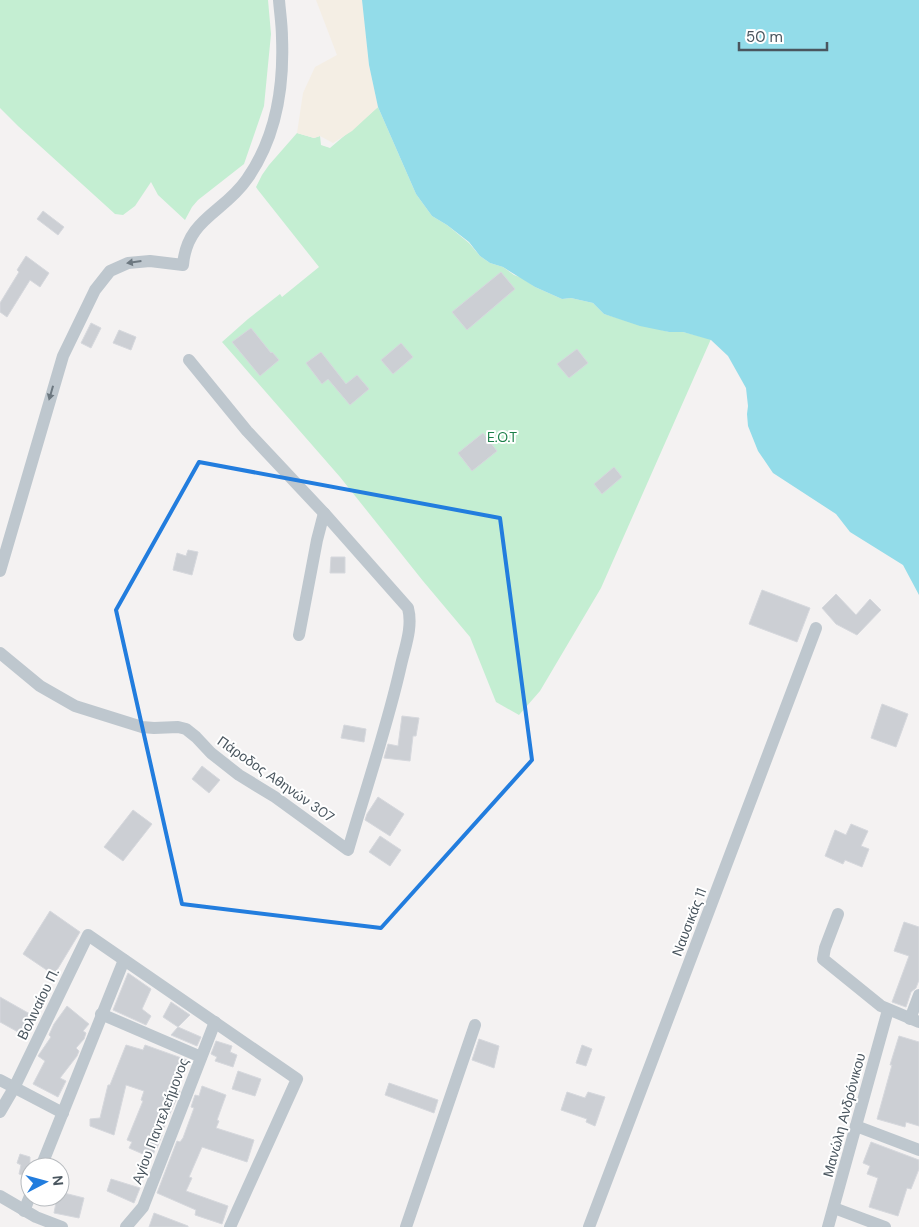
<svg xmlns="http://www.w3.org/2000/svg" width="919" height="1227" viewBox="0 0 919 1227" font-family="'DM Sans',sans-serif">
  <rect width="100%" height="100%" fill="#f4f2f2"/>
  <g fill="#c4eed2">
    <path d="M0 0H268L271 34 264 106 244 164 198 200 192 207 185 220 158 195 151 182 135 206 123 215 115 214 18 126 0 108Z"/>
    <path d="M378 107 416 194 432 216 447 225 469 243 480 256 490 263 503 267 514 275 522 278 535 287 562 299 571 298 593 303 604 314 621 319 669 332H683L711 339 601 588 540 691 519 715 496 702 470 637 423 581 340 477 222 342 248 319 280 294 282 297 319 267 258 190 256 187 262 175 269 165 297 133 314 138 320 136 321 145 330 148Z"/>
  </g>
  <path fill="#f4eee4" d="M316 0H362L369 65 378 107 352 131 333 143 320 136 314 138 297 133 303 93 315 67 337 55Z"/>
  <path fill="#93dce9" d="M362 0H919V595L903 565 850 532 836 514 773 473 758 451 748 426 747 414 748 406 746 388 728 356 711 340 683 332H669L640 326 604 314 593 303 571 298 562 299 535 287 503 267 490 263 480 256 469 242 447 225 432 216 416 194 378 107 369 65Z"/>
  <g fill="#cccfd4" stroke="#d6d8dd">
    <path d="M43 211 64 227 58 235 37 219Z"/>
    <path d="M26 256 49 273 40 287 30 280 7 317 0 312V303L19 272 17 270Z"/>
    <path d="M501 272 515 289 467 330 452 312Z"/>
    <path d="M91 323 101 328 91 348 81 343Z"/>
    <path d="M251 328 271 353 272 352 279 360 260 376 232 342Z"/>
    <path d="M119 330 136 337 131 350 113 343Z"/>
    <path d="M401 343 413 357 393 374 381 360Z"/>
    <path d="M577 349 588 363 569 378 557 364Z"/>
    <path d="M321 352 346 384 357 375 369 389 350 405 328 379 322 384 306 363Z"/>
    <path d="M483 433 497 451 472 471 458 453Z"/>
    <path d="M614 467 622 477 602 494 594 484Z"/>
    <path d="M188 550 198 552 192 575 173 570 177 553 186 556Z"/>
    <path d="M331 557H345V573H330Z"/>
    <path d="M762 590 810 608 797 642 749 624Z"/>
    <path d="M836 594 856 615 870 599 881 610 857 635 836 624 822 608Z"/>
    <path d="M882 704 908 714 896 747 871 738Z"/>
    <path d="M402 716 419 718 416 736H413L410 761 384 758 388 744 398 746Z"/>
    <path d="M344 725 366 729 364 742 341 738Z"/>
    <path d="M202 766 220 780 209 793 192 779Z"/>
    <path d="M378 797 404 814 390 836 365 820 367 814Z"/>
    <path d="M133 810 152 824 123 861 104 847Z"/>
    <path d="M851 824 868 831 861 846 869 849 862 867 845 860 843 864 825 856 835 830 846 835Z"/>
    <path d="M380 836 401 850 390 866 369 852Z"/>
    <path d="M50 911 80 932 54 975 23 954Z"/>
    <path d="M904 922 919 927V980L916 988 911 992 906 1007 892 1002 909 956 894 951Z"/>
    <path d="M128 973 151 989 142 1009 151 1016 146 1025 113 1010Z"/>
    <path d="M0 997 37 1018 27 1037 0 1022Z"/>
    <path d="M171 1002 190 1015 178 1027 163 1017Z"/>
    <path d="M67 1006 89 1024 83 1031 86 1033 84 1039 76 1048 79 1051 77 1056 60 1078 66 1081 58 1097 33 1084 45 1061 38 1056 51 1037 49 1035 54 1024Z"/>
    <path d="M178 1027 201 1037 197 1046 171 1035Z"/>
    <path d="M899 1036 919 1042V1126L906 1122 905 1127 877 1119 892 1065H890Z"/>
    <path d="M479 1039 499 1046 494 1068 472 1060Z"/>
    <path d="M216 1041 232 1046 230 1052 237 1055 233 1067 215 1061 217 1057 211 1054Z"/>
    <path d="M126 1045 143 1050 145 1045 187 1060 177 1090 180 1091 161 1134 162 1135 157 1148 156 1147 152 1158 129 1148 132 1142 127 1140 143 1101 141 1100 144 1091 126 1085 114 1135 90 1126V1119L100 1118 108 1085H110Z"/>
    <path d="M582 1045 592 1049 586 1066 576 1063Z"/>
    <path d="M238 1071 261 1079 255 1096 232 1089Z"/>
    <path d="M389 1083 438 1100 434 1113 385 1095Z"/>
    <path d="M202 1086 226 1095 217 1120 219 1121 216 1128 254 1140 247 1162 202 1147 189 1177 192 1178 186 1191 228 1206 222 1224 195 1215 196 1210 157 1193 177 1141 180 1142 183 1138 194 1108 191 1107 195 1095 199 1096Z"/>
    <path d="M567 1092 585 1098 588 1092 605 1097 595 1126 586 1122 587 1119 561 1110Z"/>
    <path d="M871 1142 919 1160V1169L911 1189 907 1188 898 1216 869 1207 878 1178 867 1174 870 1166 863 1163Z"/>
    <path d="M20 1154 30 1157V1177L19 1174 21 1165 17 1163Z"/>
    <path d="M111 1179 140 1188 134 1203 107 1191Z"/>
    <path d="M60 1192 84 1198 79 1218 54 1213 57 1197H60Z"/>
    <path d="M154 1213 188 1226V1227H149Z"/>
  </g>
  <g fill="none" stroke-linecap="round" stroke-linejoin="round">
    <g stroke="#bec7ce" stroke-width="12">
      <path d="M0 571 63 356 95 290 110 271 128 263 150 261 183 265C187 218 224 213 247 179 276 138 284 88 282 38 282 25 280 13 279 0"/>
      <path d="M299 635 317 540 324 513"/>
      <path d="M0 653 40 686 75 706 142 727 154 728 178 727 186 729 196 737 211 753 239 775 275 797 348 850C366 788 387 728 401 665 405 647 413 627 408 608L324 513 247 431 189 360"/>
      <path d="M838 914 825 948 823 959 881 1006 919 1022"/>
      <path d="M101 1014 201 1057"/>
      <path d="M910 1019 919 995"/>
      <path d="M0 1080 63 1113"/>
      <path d="M0 1112 14 1088 88 935 297 1079 230 1227"/>
      <path d="M856 1126 919 1150"/>
      <path d="M41 1167 124 960"/>
      <path d="M0 1196 36 1217 62 1227"/>
      <path d="M834 1208 885 1227"/>
      <path d="M24 1211 30 1196"/>
      <path d="M126 1227 143 1207 215 1022"/>
      <path d="M406 1227 475 1025"/>
      <path d="M589 1227 816 628"/>
      <path d="M828 1227 888 1010"/>
    </g>
  </g>
  <defs><path id="oneway-solid" d="M-6-.8H1V-3.2L6.5 0L1 3.2V.8H-6Z" transform="scale(1.25)"/></defs>
  <g fill="#6d7880">
    <use href="#oneway-solid" transform="translate(134 262) rotate(172)"/>
    <use href="#oneway-solid" transform="translate(51 393) rotate(106)"/>
  </g>
  <path fill="none" stroke="#227dde" stroke-width="4" stroke-linejoin="round" d="M199 462 500 518 532 760 381 928 182 904 116 610Z"/>
  <g text-anchor="middle" dominant-baseline="central" stroke-width="4" stroke-linejoin="round" paint-order="stroke">
    <g font-size="14" fill="#1c7f49" stroke="#fff">
      <text x="502" y="437">E.O.T</text>
    </g>
    <g font-size="14" fill="#4a565f" stroke="#fff">
      <text transform="translate(276 779) rotate(35)">Πάροδος Αθηνών 307</text>
      <text transform="translate(689 922) rotate(-69)">Ναυσικάς 11</text>
      <text transform="translate(38 1004) rotate(-64)">Βολιναίου Π.</text>
      <text transform="translate(844 1115) rotate(-75)">Μανώλη Ανδρόνικου</text>
      <text transform="translate(160 1121) rotate(-69)">Αγίου Παντελεήμονος</text>
    </g>
  </g>
  <g transform="translate(45 1182) rotate(84)"><circle r="24" fill="#ffffff" stroke="#b7bbbf"/>
  <path d="M0-4L9 19L0 12L-9 19Z" fill="#227dde"/>
  <text y="-8" font-size="14" font-weight="bold" text-anchor="middle" fill="#4a565f">N</text>
  </g>
  <path d="M739 42v8h88v-8" fill="none" stroke="#4a565f" stroke-width="2.5"/>
  <text x="746" y="42" font-size="15" fill="#4a565f" stroke="#ffffff" stroke-width="4" paint-order="stroke">50 m</text>
</svg>
